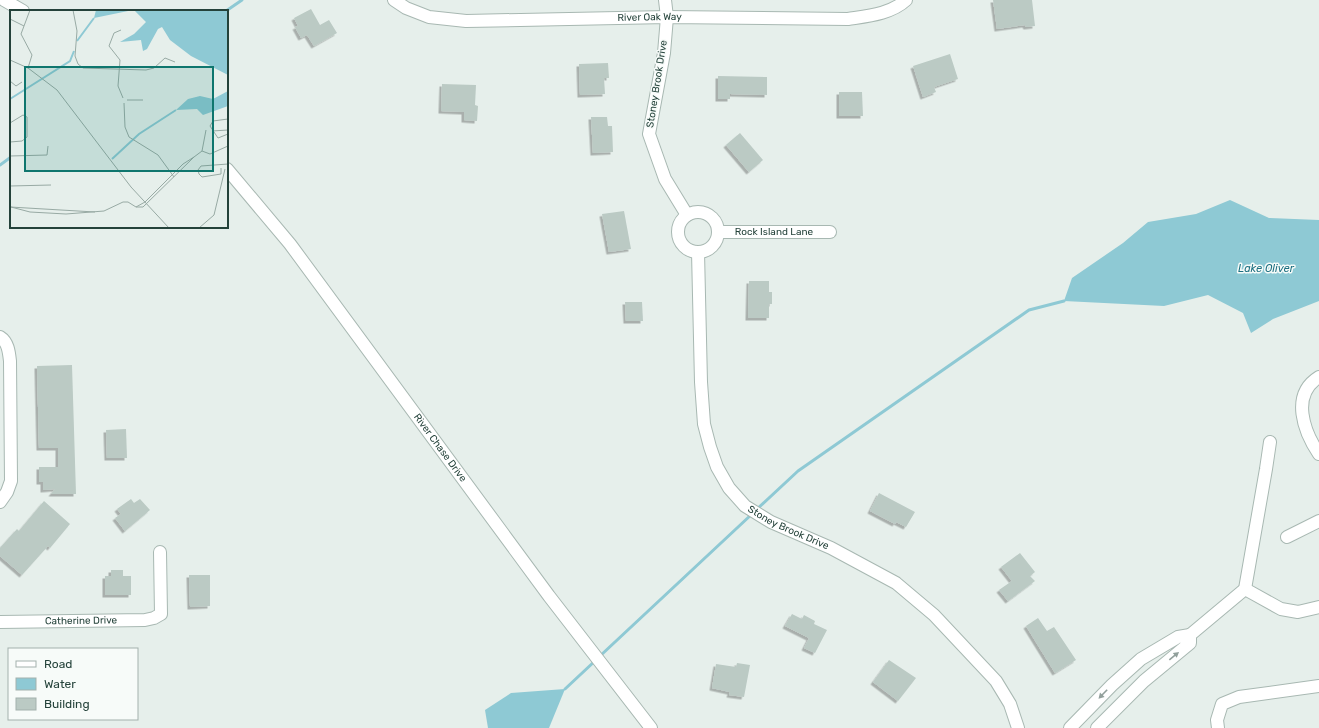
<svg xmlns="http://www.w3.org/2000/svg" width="1319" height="728" viewBox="0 0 1319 728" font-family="Rubik,sans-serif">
  <defs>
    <filter id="shadow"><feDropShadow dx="-2.5" dy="2.5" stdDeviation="0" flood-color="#0004"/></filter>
  </defs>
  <rect width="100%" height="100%" fill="#e6efeb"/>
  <g fill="#8ec9d4">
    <path d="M1230 200 1269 218 1319 220V301L1273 319 1251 333 1243 313 1208 295 1164 306 1064 301 1072 278 1123 243 1148 222 1196 214Z"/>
    <path d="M565 689 549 728H488L485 710 511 693Z"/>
  </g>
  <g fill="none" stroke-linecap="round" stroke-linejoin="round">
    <g stroke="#8ec9d4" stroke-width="3">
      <path d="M226 11 242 0"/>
      <path d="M0 165 11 157"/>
      <path d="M756 510 798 471 1029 310 1064 301"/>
      <path d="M600 656 752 514"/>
      <path d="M565 689 596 660"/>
    </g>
  </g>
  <g fill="#bbcac4" filter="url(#shadow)">
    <path d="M993 0H1032L1035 26 1026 27 1025 25 997 29Z"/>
    <path d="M311 9 320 25 329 20 337 33 314 46 307 35 301 38 295 27 298 26 294 18Z"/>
    <path d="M950 54 958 79 934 87 936 92 923 97 913 66Z"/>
    <path d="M608 63 609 78H604L605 94 580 95 579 64Z"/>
    <path d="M718 76 767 77V95L730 94V99H718Z"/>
    <path d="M442 84 476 85 475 105 478 106 477 121 464 120V112L441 111Z"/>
    <path d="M839 92H862L863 116H839Z"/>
    <path d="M591 117H607L608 126H612L613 152 593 153Z"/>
    <path d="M740 133 763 160 749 172 726 145Z"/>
    <path d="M624 211 631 249 609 252 602 214Z"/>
    <path d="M749 281H769V292H772V304H769V318H748Z"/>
    <path d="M625 302H642L643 321H626Z"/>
    <path d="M72 365 76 494H51L55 489 43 490V482H39V467H58V448H39L37 366Z"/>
    <path d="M126 429 127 458H107L106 430Z"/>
    <path d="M879 493 915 512 906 527 896 522 895 524 870 511Z"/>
    <path d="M131 499 134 503 140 499 150 510 125 531 115 518 121 514 117 509Z"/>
    <path d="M44 501 70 524 50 548 48 546 22 575 0 556V548L17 529 19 531Z"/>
    <path d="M1020 553 1035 572 1030 576 1035 581 1008 601 999 590 1012 581 1001 567Z"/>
    <path d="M111 570H123V576H131V595H105V576H111Z"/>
    <path d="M189 575H210V606L190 607Z"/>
    <path d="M792 614 802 619 804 615 815 621 814 624 827 630 815 653 804 648 809 638 785 626Z"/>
    <path d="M1038 618 1047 631 1054 627 1076 660 1055 673 1026 626Z"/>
    <path d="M889 660 916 678 898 701 873 682Z"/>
    <path d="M737 663 750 665 744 697 729 695 730 692 712 688 716 664 736 667Z"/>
  </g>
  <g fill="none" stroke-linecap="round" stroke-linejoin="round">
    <g stroke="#a8b8b2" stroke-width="14">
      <g id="minor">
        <path d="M4 0 23 11"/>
        <path id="s1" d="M394 0 406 8 429 17 466 21 667 17 848 19C867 16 891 14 906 0"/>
        <path d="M665 0 667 17 664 53 649 134 665 179 687 215"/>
        <path id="s2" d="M227 169 290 244 549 596 651 728"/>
        <circle cx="698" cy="232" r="20"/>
        <path id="s3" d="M718 232H830"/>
        <path id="s4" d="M698 252 701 382 704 424 710 447 717 467 729 488 745 506 771 522 831 548 896 583 934 615 996 681 1010 704 1018 728"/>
        <path d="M0 337C8 342 9 352 10 361L11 481 7 492 0 502"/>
        <path d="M1319 377C1290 395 1304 432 1319 454"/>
        <path d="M1287 537 1319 521"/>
        <path d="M1245 589 1281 609 1298 612 1319 607"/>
        <path id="s5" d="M0 622 145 620 154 618 161 614 160 552"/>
        <path d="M1190 635 1245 589 1266 469 1270 442"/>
        <path d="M1070 728 1112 685 1141 659 1178 637 1190 635V643L1144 681 1097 728"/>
        <path d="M1218 728 1217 720 1222 704 1239 697 1319 686"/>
      </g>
    </g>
    <use href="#minor" stroke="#fff" stroke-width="12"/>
  </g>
  <defs><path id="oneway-solid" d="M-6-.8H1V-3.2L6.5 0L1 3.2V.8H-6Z"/></defs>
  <g fill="#92a09c">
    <use href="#oneway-solid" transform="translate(1174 656) rotate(-39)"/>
    <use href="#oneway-solid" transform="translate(1103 694) rotate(134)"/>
  </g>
  <g text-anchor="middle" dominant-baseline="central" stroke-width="3" stroke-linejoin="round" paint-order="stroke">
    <g font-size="10" fill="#24423a" stroke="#f7fbf9">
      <text stroke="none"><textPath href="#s1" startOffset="260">River Oak Way</textPath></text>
      <text transform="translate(657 84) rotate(-81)">Stoney Brook Drive</text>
      <text stroke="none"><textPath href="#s3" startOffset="56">Rock Island Lane</textPath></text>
      <text stroke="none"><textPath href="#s2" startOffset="351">River Chase Drive</textPath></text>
      <text stroke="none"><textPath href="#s4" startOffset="314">Stoney Brook Drive</textPath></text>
      <text stroke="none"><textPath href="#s5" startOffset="81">Catherine Drive</textPath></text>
    </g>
    <g font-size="11" font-style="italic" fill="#1c6f80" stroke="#f7fbf9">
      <text x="1266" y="268">Lake Oliver</text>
    </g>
  </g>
  <g transform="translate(10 10)">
    <rect width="218" height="218" fill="#e6efeb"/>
    <path d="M86 0H123L84 8ZM124 0H218V65L181 46 160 30 152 17 148 19 137 39 133 41 131 30 110 32 124 24 136 12ZM218 81V96L193 105 187 99 166 100 178 89 190 86 203 89Z" fill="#8ec9d4"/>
    <path fill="none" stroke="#8ec9d4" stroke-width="2" d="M67 31 84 8M0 89 60 51 64 41M102 149 129 124 166 100"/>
    <path fill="none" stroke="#98aaa4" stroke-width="1" d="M63 0 67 21 65 46 68 54 73 58 136 60 144 58 155 48 165 52M0 9 14 16M111 20 104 23 99 36 110 50 108 76 113 88M0 50 18 58 47 80 121 177 159 218M18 58 22 45 11 24 20 0M0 71 6 76 12 72M117 90H133M114 93 115 117 119 127 148 145 164 167M218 109 203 111 200 116 208 128 218 124M0 113 13 105 17 107V127L12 131 0 132M202 121 218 120M192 141 200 144 218 136M0 146 37 145 38 136M184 147 192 141 196 120M211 158V164L192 167 189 164 188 160 191 156 218 154M0 176 41 175M0 197 85 202M1 197 20 202 56 204 94 201 113 192H118L126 197H133L184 147 173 154 135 192 126 197M189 218 204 205 215 159"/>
    <path fill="#0f766e" fill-opacity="0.15" stroke="#0f766e" stroke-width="2" d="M15 57H203V161H15Z"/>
    <rect width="218" height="218" fill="none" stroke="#24423a" stroke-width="2"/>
  </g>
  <rect x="8" y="648" width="130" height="72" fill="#f7fbf9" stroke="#a3b1ad"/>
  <rect x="16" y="661" width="20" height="6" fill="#ffffff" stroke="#a3b1ad"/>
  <text x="44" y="668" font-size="12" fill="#24423a">Road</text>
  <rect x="16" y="678" width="20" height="12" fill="#8ec9d4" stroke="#a3b1ad"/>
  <text x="44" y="688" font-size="12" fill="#24423a">Water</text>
  <rect x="16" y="698" width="20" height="12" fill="#bbcac4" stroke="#a3b1ad"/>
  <text x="44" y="708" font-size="12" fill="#24423a">Building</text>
</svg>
